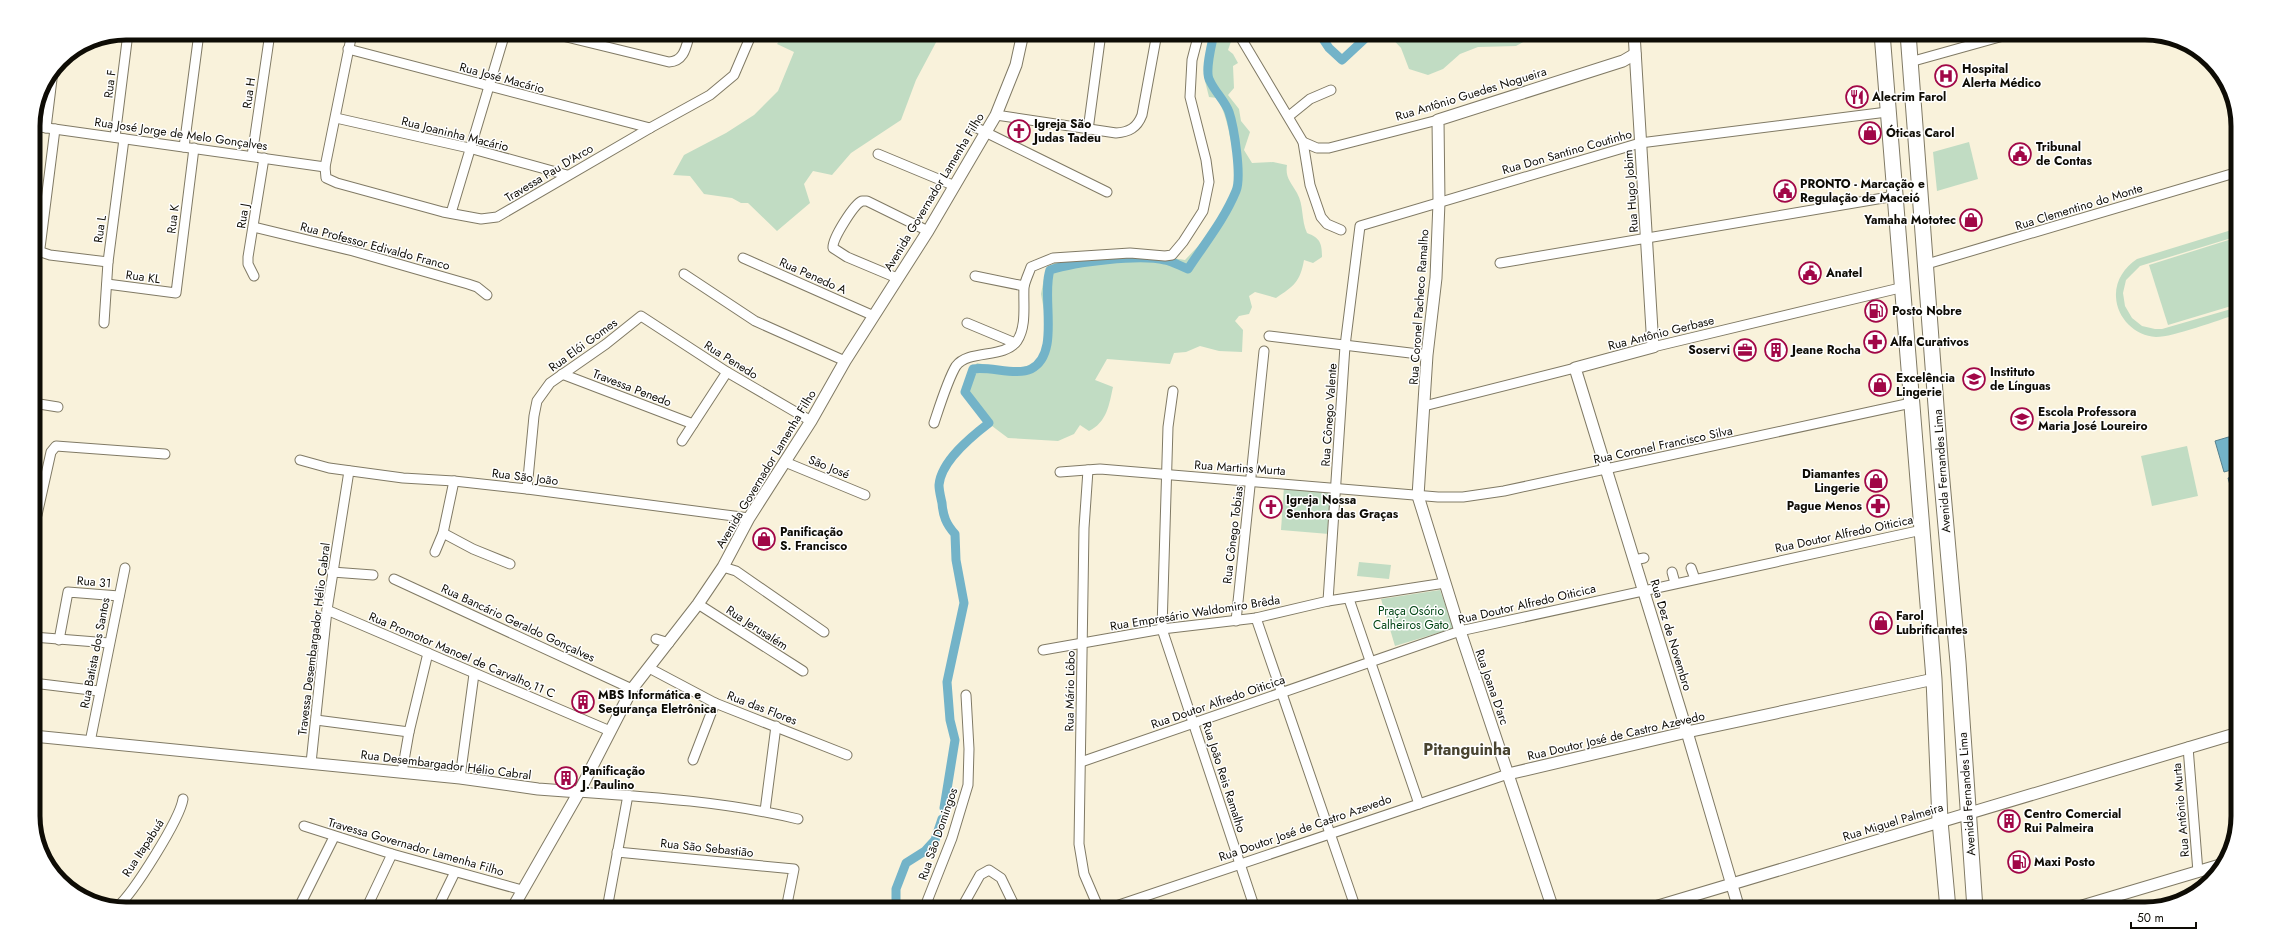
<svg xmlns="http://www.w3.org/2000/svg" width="2271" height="942" viewBox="0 0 2271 942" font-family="Jost,sans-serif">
  <rect width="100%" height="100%" fill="#f9f2db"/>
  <g fill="#c1dcc3">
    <path d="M785 33H941L916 80 901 120 851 153 832 175 813 171 804 184 810 203 777 231 748 203H741L732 198 704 194 690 176 673 175 684 155 726 133 754 115 778 91 794 52 777 44Z"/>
    <path d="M1214 33H1234L1228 50 1233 54 1238 63 1233 66 1234 88 1228 95 1239 109 1241 121 1250 132 1244 150 1252 163 1273 162 1287 165C1285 178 1291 182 1297 193 1304 205 1301 220 1307 233 1320 238 1322 243 1322 257L1313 263 1304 260C1300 282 1294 286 1276 298L1255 292 1249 296 1252 307 1249 314 1239 316 1235 321 1243 330 1242 352 1219 351 1200 346 1186 352 1174 353 1170 364 1107 359 1095 380 1113 387C1109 405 1107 422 1089 431L1080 425 1074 434 1058 441 1008 438 984 420 965 392 968 375 977 363 1013 370 1037 363 1042 359 1048 333 1041 294 1046 268 1058 261 1160 256 1185 260C1208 236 1238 205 1238 169 1238 160 1233 150 1231 142 1228 126 1225 112 1217 98L1209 97 1205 81Z"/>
    <path d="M1387 33H1578L1553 37 1540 33 1516 46 1478 47 1460 54 1443 69 1428 75 1409 69 1401 48Z"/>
    <path d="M1969 142 1978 179 1937 191 1933 152Z"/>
    <path d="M2238 228V236L2140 266 2126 280 2123 293 2125 306 2132 318 2142 326 2155 329H2162L2238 307V314C2218 320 2174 337 2156 337 2135 336 2117 318 2116 297 2115 281 2124 268 2137 259Z"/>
    <path d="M2238 237V304L2168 325 2149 265Z"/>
    <path d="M2187 446 2198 496 2152 506 2141 456Z"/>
    <path d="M1284 486 1332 490 1329 534 1281 530Z"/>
    <path d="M1359 562 1391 565 1389 579 1357 576Z"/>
    <path d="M1440 590 1454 628 1395 646 1381 599Z"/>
    <path d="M529 901 553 909H524Z"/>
  </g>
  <g fill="#73b3c8" stroke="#55818e">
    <path d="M2232 436 2238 459V468L2224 472 2215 441Z"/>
    <path d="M2238 475V491L2232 492 2228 478Z"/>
  </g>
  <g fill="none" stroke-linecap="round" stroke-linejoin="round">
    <g stroke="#73b3c8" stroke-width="9">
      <path d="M1319 33 1329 48 1342 60 1371 33"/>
      <path d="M944 808 955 740 950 720 947 682 964 603 956 560 955 534C946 524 943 516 942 503 941 498 939 491 939 485 941 461 972 436 989 423L965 392 973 369C989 366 1017 376 1031 369 1061 354 1041 297 1050 270 1075 262 1139 254 1165 260 1172 261 1180 266 1188 269 1205 243 1224 220 1236 191 1242 177 1234 127 1229 112 1225 101 1215 92 1210 81 1204 72 1212 44 1214 33"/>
      <path d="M896 909V889L906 863 925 851 935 840 942 819"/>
    </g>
    <g stroke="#807a65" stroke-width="11">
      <g id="minor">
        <path d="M352 33 325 167 326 178 337 183 443 212 481 219 497 217 650 128 710 95 734 75 752 33"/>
        <path d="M550 33 669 62C685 61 686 46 690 33"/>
        <path d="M1238 33 1303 142 1310 185 1321 217 1327 224 1341 230"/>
        <path d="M348 49 650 128"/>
        <path d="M1910 62 2014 33"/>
        <path d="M996 115 1116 133C1129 132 1137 128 1142 115L1157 33"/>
        <path d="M1289 116 1310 99 1331 90"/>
        <path d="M336 118 469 148 567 175"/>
        <path d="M33 126 325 167"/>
        <path d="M975 127 1107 192"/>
        <path d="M46 128 53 71"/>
        <path d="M55 129 40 248 41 252 50 255 108 262"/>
        <path d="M1088 130 1101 33"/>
        <path d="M115 137 128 33"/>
        <path d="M1303 142 1317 148H1329L1438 120"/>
        <path d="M184 147 199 33"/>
        <path d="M878 154 955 186"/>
        <path d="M252 156 270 33"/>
        <path d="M33 202 45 203"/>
        <path d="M451 213 505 33"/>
        <path d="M254 227 353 251 468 284 477 287 487 295"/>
        <path d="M743 258 874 316"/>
        <path d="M1500 263 1895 196"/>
        <path d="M1927 264 2238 172"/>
        <path d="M684 274 755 321 845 361"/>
        <path d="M254 276 248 264V257L264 158"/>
        <path d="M975 276 1024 286"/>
        <path d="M897 278 847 257 833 248C832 239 854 204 862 201H867L928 231"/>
        <path d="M107 284 176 293 194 148"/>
        <path d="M104 323 108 262 124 139"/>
        <path d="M967 323 1015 343"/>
        <path d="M1269 336 1427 355"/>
        <path d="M1653 347 1904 287"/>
        <path d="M562 374 693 424"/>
        <path d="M1173 391 1168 427 1162 629 1255 909"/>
        <path d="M33 403 58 407"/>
        <path d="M1424 406 1575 368"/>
        <path d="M934 423C939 408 948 379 956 366 969 349 1004 359 1017 341 1027 326 1023 304 1024 287 1025 281 1029 273 1031 267L1053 258 1130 253 1165 256 1172 255 1183 242 1203 211 1209 182 1206 160 1190 97 1192 60 1199 33"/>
        <path d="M682 441 727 372"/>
        <path d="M300 460 329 468 403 478 454 481 527 489 749 518"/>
        <path d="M785 462 865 495"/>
        <path d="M1088 470 1084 528 1079 844 1084 874 1099 909"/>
        <path d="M1060 472 1100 469 1438 497H1463L1504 491 1911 403"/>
        <path d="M527 489 534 416 537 401 550 383 606 344 641 316 727 372 811 421"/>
        <path d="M33 517 37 515 51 452 56 446 165 454"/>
        <path d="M443 533 473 549 510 564"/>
        <path d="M435 552 443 533 454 481"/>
        <path d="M1634 560 1644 558"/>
        <path d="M723 567 736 571 824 632"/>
        <path d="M1691 568 1695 579"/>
        <path d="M332 572 373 575"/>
        <path d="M1672 572 1675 583"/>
        <path d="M394 579 632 689"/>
        <path d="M1349 599 1419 804"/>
        <path d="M1328 601 1345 346 1360 226 1640 143 1887 112"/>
        <path d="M698 604 803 671"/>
        <path d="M327 610 610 731"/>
        <path d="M1256 618 1356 909"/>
        <path d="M1236 621 1264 351"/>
        <path d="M33 637 109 643"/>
        <path d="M656 639 669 643"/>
        <path d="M59 640 68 592 119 596"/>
        <path d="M1043 650 1162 629 1256 618 1328 601 1445 583"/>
        <path d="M649 668 715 703 847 755"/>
        <path d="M33 683 99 691"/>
        <path d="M316 720 409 732"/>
        <path d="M90 742 125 568"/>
        <path d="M2188 747 2198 872"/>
        <path d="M693 760 715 703"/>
        <path d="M1081 762 1460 631 1922 530"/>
        <path d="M311 763 327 610 349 471"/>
        <path d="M402 772 409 732 428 653"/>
        <path d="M460 778 474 674"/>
        <path d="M579 792C652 797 727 802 798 819"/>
        <path d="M765 811 776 726"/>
        <path d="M304 826 392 854 522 890"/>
        <path d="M617 852 794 869 786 909"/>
        <path d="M608 905 647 909"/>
        <path d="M117 907C133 894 180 819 183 799"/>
        <path d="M298 909 334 837"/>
        <path d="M366 909 392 854"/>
        <path d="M437 909 455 872"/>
        <path d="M607 909 628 795"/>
        <path d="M924 909 952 838 968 785 969 749 966 695"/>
        <path d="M961 909 980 875 989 870 1001 878 1016 909"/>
        <path d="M1107 909 1508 774"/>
      </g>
    </g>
    <g stroke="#807a65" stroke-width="13">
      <g id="tertiary">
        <path d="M1634 33 1653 347 1575 368 1687 732 1739 909"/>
        <path d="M33 736 460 778 538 789 579 792"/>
        <path d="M1508 774 1687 732 1934 679"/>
        <path d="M512 909 579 792 632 689 698 604 723 567 749 518 811 421 845 361 928 231 986 132 996 115 1016 65 1023 33"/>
        <path d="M1553 909 1460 631 1418 496 1427 355 1436 278 1439 202 1438 120 1623 61 1635 54"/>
        <path d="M1648 909 2238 733"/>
        <path d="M2072 909 2220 865"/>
      </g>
    </g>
    <g stroke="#807a65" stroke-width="17">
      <g id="trunk">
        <path d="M1882 33 1934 679 1940 821 1948 909"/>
        <path d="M1908 33 1940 459 1958 662 1975 909"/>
      </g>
    </g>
    <use href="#minor" stroke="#fff" stroke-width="9"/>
    <use href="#tertiary" stroke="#fff" stroke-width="11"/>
    <use href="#trunk" stroke="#fff" stroke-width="15"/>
  </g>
  <defs>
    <g id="hospital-ring" transform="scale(1.15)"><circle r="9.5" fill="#fff" stroke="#a10747" stroke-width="1.5"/><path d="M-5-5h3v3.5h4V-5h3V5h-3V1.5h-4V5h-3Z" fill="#a10747"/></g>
    <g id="restaurant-ring" transform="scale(1.15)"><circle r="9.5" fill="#fff" stroke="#a10747" stroke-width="1.5"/><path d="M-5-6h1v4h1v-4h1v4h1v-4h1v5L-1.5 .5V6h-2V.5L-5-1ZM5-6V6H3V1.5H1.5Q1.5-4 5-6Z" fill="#a10747"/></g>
    <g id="church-ring" transform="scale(1.15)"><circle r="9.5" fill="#fff" stroke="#a10747" stroke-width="1.5"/><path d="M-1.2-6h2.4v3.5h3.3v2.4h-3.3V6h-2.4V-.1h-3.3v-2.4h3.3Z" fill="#a10747"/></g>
    <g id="shop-ring" transform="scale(1.15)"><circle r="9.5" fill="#fff" stroke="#a10747" stroke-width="1.5"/><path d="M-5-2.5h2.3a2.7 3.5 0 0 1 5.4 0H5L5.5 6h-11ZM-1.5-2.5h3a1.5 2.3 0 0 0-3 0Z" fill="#a10747"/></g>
    <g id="civic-ring" transform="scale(1.15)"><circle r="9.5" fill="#fff" stroke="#a10747" stroke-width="1.5"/><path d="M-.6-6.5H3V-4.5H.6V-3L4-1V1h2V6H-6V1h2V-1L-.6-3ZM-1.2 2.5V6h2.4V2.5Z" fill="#a10747"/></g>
    <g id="fuel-ring" transform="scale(1.15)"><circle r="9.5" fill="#fff" stroke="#a10747" stroke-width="1.5"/><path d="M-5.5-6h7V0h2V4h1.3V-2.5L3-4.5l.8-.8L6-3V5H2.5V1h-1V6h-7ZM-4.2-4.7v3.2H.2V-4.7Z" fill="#a10747"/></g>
    <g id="pharmacy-ring" transform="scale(1.15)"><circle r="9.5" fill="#fff" stroke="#a10747" stroke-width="1.5"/><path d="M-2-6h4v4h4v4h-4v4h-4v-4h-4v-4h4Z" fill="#a10747"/></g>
    <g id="office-ring" transform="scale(1.15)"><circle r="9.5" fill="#fff" stroke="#a10747" stroke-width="1.5"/><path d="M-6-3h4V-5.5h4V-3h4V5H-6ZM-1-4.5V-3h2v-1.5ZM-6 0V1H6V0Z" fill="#a10747"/></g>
    <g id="building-ring" transform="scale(1.15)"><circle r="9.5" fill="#fff" stroke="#a10747" stroke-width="1.5"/><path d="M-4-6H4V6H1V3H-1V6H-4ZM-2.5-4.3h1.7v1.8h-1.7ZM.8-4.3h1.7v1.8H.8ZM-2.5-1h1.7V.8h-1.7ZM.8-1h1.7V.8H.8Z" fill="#a10747"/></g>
    <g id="university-ring" transform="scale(1.15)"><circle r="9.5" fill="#fff" stroke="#a10747" stroke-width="1.5"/><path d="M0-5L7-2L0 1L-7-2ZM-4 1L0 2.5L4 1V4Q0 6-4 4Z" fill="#a10747"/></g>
  </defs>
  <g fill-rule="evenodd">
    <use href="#hospital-ring" x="1946" y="76"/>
    <use href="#restaurant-ring" x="1857" y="97"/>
    <use href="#church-ring" x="1019" y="131"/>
    <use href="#shop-ring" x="1870" y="133"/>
    <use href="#civic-ring" x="2020" y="154"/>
    <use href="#civic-ring" x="1785" y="191"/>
    <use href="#shop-ring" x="1971" y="220"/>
    <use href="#civic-ring" x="1810" y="273"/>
    <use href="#fuel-ring" x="1876" y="311"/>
    <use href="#pharmacy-ring" x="1875" y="342"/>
    <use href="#office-ring" x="1745" y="350"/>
    <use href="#building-ring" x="1776" y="350"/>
    <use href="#university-ring" x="1974" y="379"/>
    <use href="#shop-ring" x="1880" y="385"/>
    <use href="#university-ring" x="2022" y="419"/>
    <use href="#shop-ring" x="1876" y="481"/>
    <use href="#pharmacy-ring" x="1878" y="506"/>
    <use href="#church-ring" x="1271" y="507"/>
    <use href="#shop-ring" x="764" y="539"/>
    <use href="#shop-ring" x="1881" y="623"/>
    <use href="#building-ring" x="583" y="702"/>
    <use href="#building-ring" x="566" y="778"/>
    <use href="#building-ring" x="2009" y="821"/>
    <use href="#fuel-ring" x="2019" y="862"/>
  </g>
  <g text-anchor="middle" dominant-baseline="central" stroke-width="3" stroke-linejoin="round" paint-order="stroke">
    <g font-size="12" font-weight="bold" fill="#0e0c05" stroke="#fff" text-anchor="start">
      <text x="1962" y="69">Hospital<tspan x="1962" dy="14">Alerta Médico</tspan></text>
      <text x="1872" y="97">Alecrim Farol</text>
      <text x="1034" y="124">Igreja São<tspan x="1034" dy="14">Judas Tadeu</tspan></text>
      <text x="1886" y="133">Óticas Carol</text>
      <text x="2036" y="147">Tribunal<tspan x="2036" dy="14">de Contas</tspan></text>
      <text x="1800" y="184">PRONTO - Marcação e<tspan x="1800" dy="14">Regulação de Maceió</tspan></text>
      <text x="1956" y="220" text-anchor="end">Yamaha Mototec</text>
      <text x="1826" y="273">Anatel</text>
      <text x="1892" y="311">Posto Nobre</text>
      <text x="1890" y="342">Alfa Curativos</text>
      <text x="1730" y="350" text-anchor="end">Soservi</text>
      <text x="1792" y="350">Jeane Rocha</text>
      <text x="1990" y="372">Instituto<tspan x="1990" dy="14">de Línguas</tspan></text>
      <text x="1896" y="378">Excelência<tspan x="1896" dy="14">Lingerie</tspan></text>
      <text x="2038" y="412">Escola Professora<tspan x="2038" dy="14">Maria José Loureiro</tspan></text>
      <text x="1860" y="474" text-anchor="end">Diamantes<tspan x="1860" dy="14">Lingerie</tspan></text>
      <text x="1286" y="500">Igreja Nossa<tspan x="1286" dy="14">Senhora das Graças</tspan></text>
      <text x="1862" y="506" text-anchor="end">Pague Menos</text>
      <text x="780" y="532">Panificação<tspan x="780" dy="14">S. Francisco</tspan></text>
      <text x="1896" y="616">Farol<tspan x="1896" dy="14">Lubrificantes</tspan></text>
      <text x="598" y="695">MBS Informática e<tspan x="598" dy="14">Segurança Eletrônica</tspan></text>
      <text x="582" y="771">Panificação<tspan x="582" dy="14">J. Paulino</tspan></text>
      <text x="2024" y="814">Centro Comercial<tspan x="2024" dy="14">Rui Palmeira</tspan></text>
      <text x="2034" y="862">Maxi Posto</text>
    </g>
    <g font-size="12" fill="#0e0c05" stroke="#fff">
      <text transform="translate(502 78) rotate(15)">Rua José Macário</text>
      <text transform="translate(110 84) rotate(-83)">Rua F</text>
      <text transform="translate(249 93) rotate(-82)">Rua H</text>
      <text transform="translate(1471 94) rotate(-17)">Rua Antônio Guedes Nogueira</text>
      <text transform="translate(181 134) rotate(8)">Rua José Jorge de Melo Gonçalves</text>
      <text transform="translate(455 134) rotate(14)">Rua Joaninha Macário</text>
      <text transform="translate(1567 152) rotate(-16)">Rua Don Santino Coutinho</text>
      <text transform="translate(549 173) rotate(-31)">Travessa Pau D'Arco</text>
      <text transform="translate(1631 191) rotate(-94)">Rua Hugo Jobim</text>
      <text transform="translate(934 192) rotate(-59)">Avenida Governador Lamenha Filho</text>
      <text transform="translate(2079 207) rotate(-17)">Rua Clementino do Monte</text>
      <text transform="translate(243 216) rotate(-81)">Rua J</text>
      <text transform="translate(173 219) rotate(-83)">Rua K</text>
      <text transform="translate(100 229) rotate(-82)">Rua L</text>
      <text transform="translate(375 246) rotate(15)">Rua Professor Edivaldo Franco</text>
      <text transform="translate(813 276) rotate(24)">Rua Penedo A</text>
      <text transform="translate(143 277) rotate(8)">Rua KL</text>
      <text transform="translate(1419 307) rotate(-86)">Rua Coronel Pacheco Ramalho</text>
      <text transform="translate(1661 333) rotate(-14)">Rua Antônio Gerbase</text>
      <text transform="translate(583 345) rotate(-36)">Rua Elói Gomes</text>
      <text transform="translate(731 360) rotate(32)">Rua Penedo</text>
      <text transform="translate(632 388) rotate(21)">Travessa Penedo</text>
      <text transform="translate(1329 415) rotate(-86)">Rua Cônego Valente</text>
      <text transform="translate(1663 445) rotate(-12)">Rua Coronel Francisco Silva</text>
      <text transform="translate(829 467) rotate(22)">São José</text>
      <text transform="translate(1240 468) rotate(4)">Rua Martins Murta</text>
      <text transform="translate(766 469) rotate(-59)">Avenida Governador Lamenha Filho</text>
      <text transform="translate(1942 471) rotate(-94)">Avenida Fernandes Lima</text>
      <text transform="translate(525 477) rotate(7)">Rua São João</text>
      <text transform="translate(1844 534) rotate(-12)">Rua Doutor Alfredo Oiticica</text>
      <text transform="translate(1233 535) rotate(-83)">Rua Cônego Tobias</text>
      <text transform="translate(94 582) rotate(5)">Rua 31</text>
      <text transform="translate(1527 604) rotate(-13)">Rua Doutor Alfredo Oiticica</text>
      <text transform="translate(1195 613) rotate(-9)">Rua Empresário Waldomiro Brêda</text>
      <text transform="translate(518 623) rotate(25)">Rua Bancário Geraldo Gonçalves</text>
      <text transform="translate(757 628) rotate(33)">Rua Jerusalém</text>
      <text transform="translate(1671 635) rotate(73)">Rua Dez de Novembro</text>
      <text transform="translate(314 639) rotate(-83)">Travessa Desembargador Hélio Cabral</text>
      <text transform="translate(95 653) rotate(-79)">Rua Batista dos Santos</text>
      <text transform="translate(462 655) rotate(23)">Rua Promotor Manoel de Carvalho,11 C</text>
      <text transform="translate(1492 687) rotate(71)">Rua Joana D'arc</text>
      <text transform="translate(1070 691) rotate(-89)">Rua Mário Lôbo</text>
      <text transform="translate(1218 702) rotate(-19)">Rua Doutor Alfredo Oiticica</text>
      <text transform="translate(762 708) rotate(21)">Rua das Flores</text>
      <text transform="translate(1616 736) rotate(-13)">Rua Doutor José de Castro Azevedo</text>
      <text transform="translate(446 765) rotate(7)">Rua Desembargador Hélio Cabral</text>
      <text transform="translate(1224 777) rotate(72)">Rua João Reis Ramalho</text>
      <text transform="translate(1967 794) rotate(-94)">Avenida Fernandes Lima</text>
      <text transform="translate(2181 810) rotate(-95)">Rua Antônio Murta</text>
      <text transform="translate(1893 822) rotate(-17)">Rua Miguel Palmeira</text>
      <text transform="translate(1305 828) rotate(-19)">Rua Doutor José de Castro Azevedo</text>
      <text transform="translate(938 834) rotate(-71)">Rua São Domingos</text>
      <text transform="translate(416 847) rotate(16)">Travessa Governador Lamenha Filho</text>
      <text transform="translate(143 848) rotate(-57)">Rua Itapabuá</text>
      <text transform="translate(707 848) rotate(6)">Rua São Sebastião</text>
    </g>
    <g font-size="12" fill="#004514" stroke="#fff">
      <text x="1411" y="611">Praça Osório<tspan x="1411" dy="14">Calheiros Gato</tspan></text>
    </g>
    <g font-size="16" font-weight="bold" fill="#494430" stroke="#fff">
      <text x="1467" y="749">Pitanguinha</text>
    </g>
  </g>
  <path d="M0 0H2271V942H0ZM126 40H2145A86 86 0 0 1 2231 126V816A86 86 0 0 1 2145 902H126A86 86 0 0 1 40 816V126A86 86 0 0 1 126 40Z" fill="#fff" fill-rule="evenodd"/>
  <path fill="none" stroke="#0e0c05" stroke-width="5" d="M126 40H2145A86 86 0 0 1 2231 126V816A86 86 0 0 1 2145 902H126A86 86 0 0 1 40 816V126A86 86 0 0 1 126 40Z"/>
  <path d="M2131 922v6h65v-6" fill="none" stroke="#0e0c05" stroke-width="2"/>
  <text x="2137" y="922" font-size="12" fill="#0e0c05" stroke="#ffffff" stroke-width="3" paint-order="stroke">50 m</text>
</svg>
